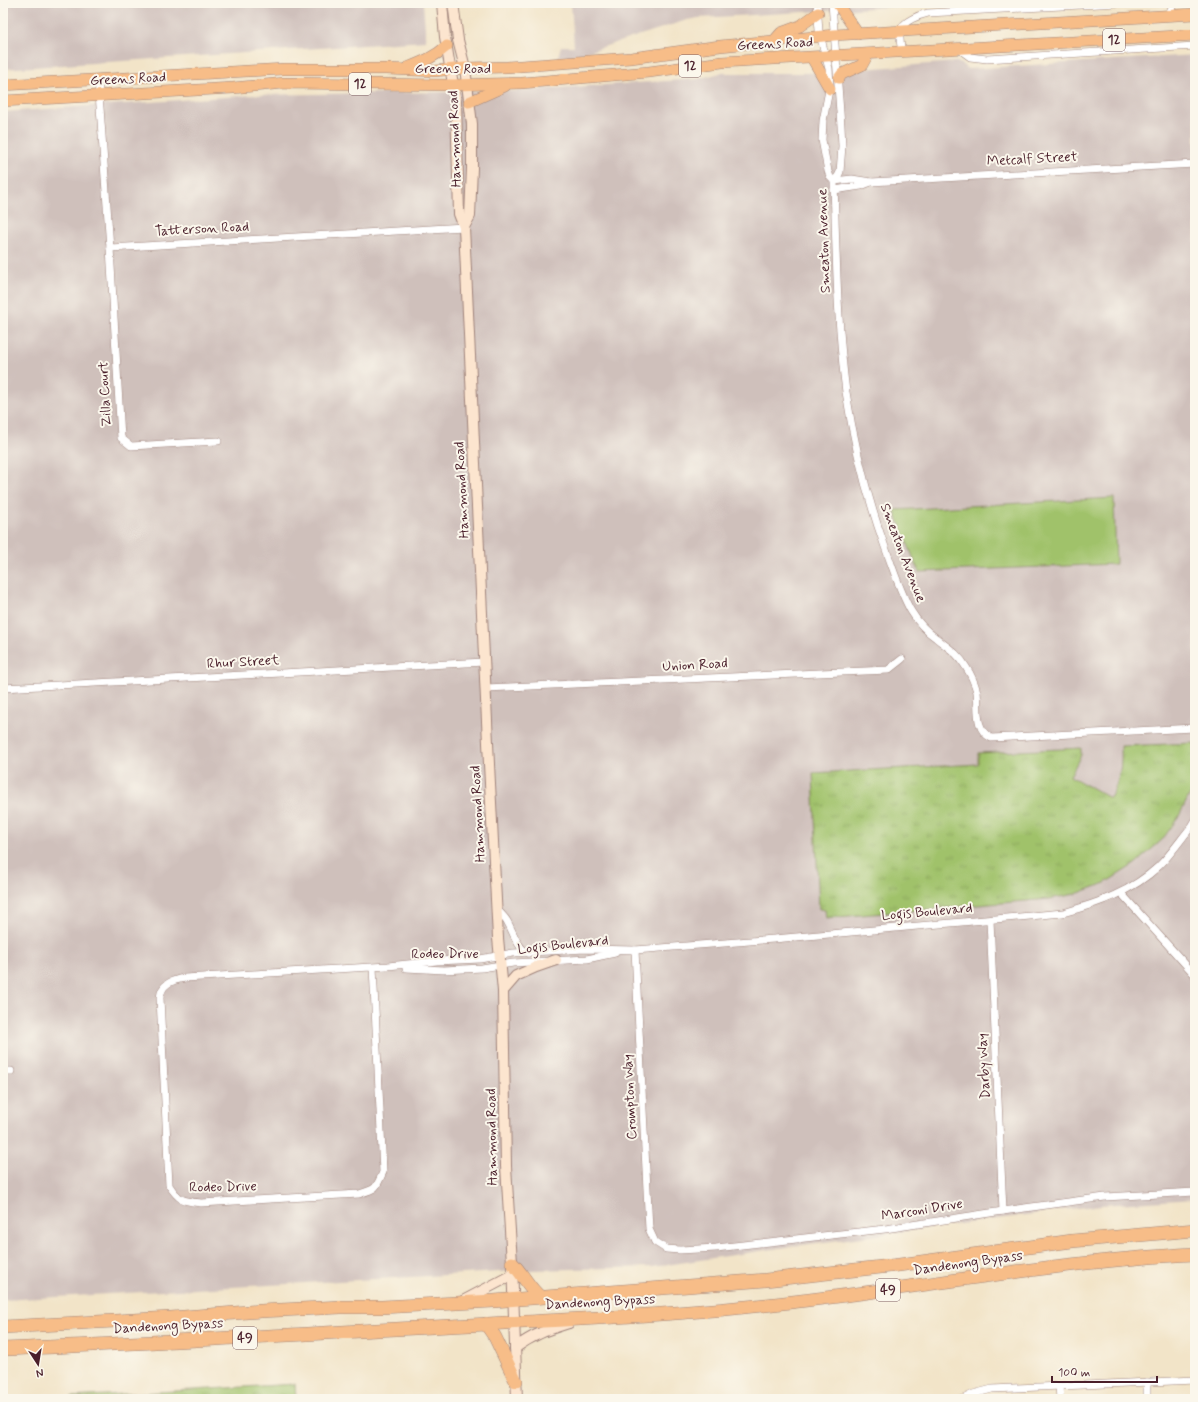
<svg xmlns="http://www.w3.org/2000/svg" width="1198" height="1402" viewBox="0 0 1198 1402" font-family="Mynerve,sans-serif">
  <defs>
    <pattern id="park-tufts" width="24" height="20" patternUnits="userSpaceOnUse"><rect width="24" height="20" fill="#a0c26b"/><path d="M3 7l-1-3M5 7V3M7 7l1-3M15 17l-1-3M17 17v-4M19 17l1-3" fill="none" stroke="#8ba65d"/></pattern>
  </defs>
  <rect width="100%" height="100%" fill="#fbf7ec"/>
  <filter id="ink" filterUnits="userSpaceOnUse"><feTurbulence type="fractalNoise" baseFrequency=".025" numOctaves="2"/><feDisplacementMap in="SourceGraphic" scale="8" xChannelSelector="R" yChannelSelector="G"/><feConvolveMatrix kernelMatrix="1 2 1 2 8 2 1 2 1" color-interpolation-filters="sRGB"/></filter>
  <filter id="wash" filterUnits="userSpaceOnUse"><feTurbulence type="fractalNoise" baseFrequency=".012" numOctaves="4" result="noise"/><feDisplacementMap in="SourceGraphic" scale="16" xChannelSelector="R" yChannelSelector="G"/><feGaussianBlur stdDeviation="0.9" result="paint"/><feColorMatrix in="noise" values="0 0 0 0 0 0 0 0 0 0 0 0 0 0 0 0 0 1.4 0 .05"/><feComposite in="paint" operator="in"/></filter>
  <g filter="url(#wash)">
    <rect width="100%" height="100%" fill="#f2e4c8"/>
    <g fill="#cfc0bb">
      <path d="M3 3H423L426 41 3 69Z"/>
      <path d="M571 3H963L699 18 687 20 575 56 558 57 561 46H574Z"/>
      <path d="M1195 55V1199L1101 1205 787 1247 653 1267 533 1270 3 1300V112L255 95 513 91 697 79 721 73H806L957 62 969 69Z"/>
    </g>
    <path fill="#a0c26b" stroke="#75704b" d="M1114 498 1116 564 919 572 894 510Z"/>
    <g fill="url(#park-tufts)" stroke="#75704b">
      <path d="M1193 743 1195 744V784L1178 818 1162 840 1135 864 1105 883 1076 894 1049 899 826 918 825 910 819 909 813 773 978 764V753L1081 748V755L1070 776 1110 798C1120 781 1122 765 1121 746Z"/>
      <path d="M295 1384 296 1399H71V1397Z"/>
    </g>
  </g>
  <g filter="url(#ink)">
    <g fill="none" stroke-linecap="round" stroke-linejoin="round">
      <g stroke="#9e827a" stroke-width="8">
        <g id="street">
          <path d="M817 3 819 31 829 69 830 85 823 121 822 140 828 171 830 177 834 181C836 250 837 323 846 392 854 444 867 497 885 547 893 568 900 592 911 611 917 621 926 631 936 638 947 647 959 654 966 667 970 673 975 684 977 692 979 708 974 729 991 738L1195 728"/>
          <path d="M832 3 841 126 842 146 840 172 838 176 834 181"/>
          <path d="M1168 16 1174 3"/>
          <path d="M959 49 970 57 987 59 1195 46"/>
          <path d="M902 52C901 45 898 36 901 29 904 21 919 15 928 13L1118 3"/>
          <path d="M98 79 110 248 464 227"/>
          <path d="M834 181 852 179 871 182"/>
          <path d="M834 190 861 186 871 182 1195 164"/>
          <path d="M110 248 121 438 131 446 218 441"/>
          <path d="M3 688 484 662"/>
          <path d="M485 688 888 670 902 659"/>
          <path d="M1121 893 1195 975"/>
          <path d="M497 909C500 913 505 917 507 921 513 931 517 948 528 953"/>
          <path d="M990 920 1003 1211"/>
          <path d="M635 950 649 1229 655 1242 666 1249 680 1250 716 1248 885 1229 1003 1211 1105 1197 1195 1192"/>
          <path d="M373 967 383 1172C376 1189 376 1189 359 1194L201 1203C183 1201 179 1201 169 1185L160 998C161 984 172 980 185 978L388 966 437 961 480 959 513 953 585 949 635 950 774 939 1063 913C1099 903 1131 892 1159 866 1171 854 1181 839 1192 826L1195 821"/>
          <path d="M406 968 444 970 482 968 513 963 587 959 615 953"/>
          <path d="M3 1071H11"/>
          <path d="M1147 1382V1399"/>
          <path d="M1059 1386 1060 1399"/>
          <path d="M963 1399 973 1394 992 1389 1195 1380"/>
        </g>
      </g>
      <g stroke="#9e827a" stroke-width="12">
        <g id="secondary">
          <path d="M442 3 445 37 456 102 459 214 464 227 489 764 498 938 503 991 506 1166 512 1263 517 1399"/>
          <path d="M453 3 458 40 465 68 472 124V168L470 216 464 227"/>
          <path d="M503 991 516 976 536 967 556 960"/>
          <path d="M461 1302 512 1275"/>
          <path d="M515 1348C534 1334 547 1330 569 1323"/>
        </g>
      </g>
      <g stroke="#9e827a" stroke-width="12">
        <g id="primary">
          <path d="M837 3 858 34"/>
          <path d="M774 41 781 33 800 26 818 13"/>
          <path d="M812 58 830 89"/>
          <path d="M407 68C422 62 435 57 447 46"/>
          <path d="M839 78 842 74 862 65 868 54"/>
          <path d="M3 85 284 69H387L435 71 465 68 507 67 631 58 720 46 834 35 1195 14"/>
          <path d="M3 101 233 88 284 83 453 85 522 83 649 72 722 62 1195 35"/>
          <path d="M469 102 505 86"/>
        </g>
      </g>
      <g stroke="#9e827a" stroke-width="14">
        <g id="highway">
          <path d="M512 1263C523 1274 528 1287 540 1297"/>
          <path d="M486 1324 495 1337 516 1381"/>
          <path d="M3 1327 171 1318 261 1311 341 1307H382L494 1301 766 1280 899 1265 1072 1241 1195 1230"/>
          <path d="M3 1349C177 1342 351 1331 525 1322 595 1318 665 1315 735 1308 889 1294 1041 1262 1195 1254"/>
        </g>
      </g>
      <use href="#street" stroke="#fff" stroke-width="7"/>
      <use href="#secondary" stroke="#fce5cf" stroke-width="10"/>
      <use href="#primary" stroke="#f7bd88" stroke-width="11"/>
      <use href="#highway" stroke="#f7bd88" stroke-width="13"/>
    </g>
  </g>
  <g text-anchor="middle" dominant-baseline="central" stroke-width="4" stroke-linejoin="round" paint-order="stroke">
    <g fill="#fbf7ec" stroke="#7f6065" stroke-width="1">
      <rect x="1103" y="29" width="22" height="22" rx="3"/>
      <rect x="679" y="55" width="22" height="22" rx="3"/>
      <rect x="349" y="73" width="22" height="22" rx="3"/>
      <rect x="876" y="1279" width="24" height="22" rx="3"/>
      <rect x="233" y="1327" width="24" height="22" rx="3"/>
    </g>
    <g font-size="13" font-weight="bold" fill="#4a1f2b">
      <text x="1114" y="40">12</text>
      <text x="690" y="66">12</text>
      <text x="360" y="84">12</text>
      <text x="888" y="1290">49</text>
      <text x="245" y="1338">49</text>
    </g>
    <g font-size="14" fill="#4a1f2b" stroke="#fbf7ec">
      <text transform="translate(775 44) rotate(-3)">Greens Road</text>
      <text x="453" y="69">Greens Road</text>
      <text transform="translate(128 79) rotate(-3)">Greens Road</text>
      <text transform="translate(455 139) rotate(-92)">Hammond Road</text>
      <text transform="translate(1032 159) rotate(-3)">Metcalf Street</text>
      <text transform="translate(202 229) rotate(-3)">Tatterson Road</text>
      <text transform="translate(824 241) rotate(-92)">Smeaton Avenue</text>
      <text transform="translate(105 394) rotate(-93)">Zilla Court</text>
      <text transform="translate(462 490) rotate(-93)">Hammond Road</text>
      <text transform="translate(903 553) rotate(69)">Smeaton Avenue</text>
      <text transform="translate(243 662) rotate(-3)">Rhur Street</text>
      <text transform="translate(695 665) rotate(-3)">Union Road</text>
      <text transform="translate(478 814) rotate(-93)">Hammond Road</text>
      <text transform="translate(927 912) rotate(-5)">Logis Boulevard</text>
      <text transform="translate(563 945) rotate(-6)">Logis Boulevard</text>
      <text x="445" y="954">Rodeo Drive</text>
      <text transform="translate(984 1066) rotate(-93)">Darby Way</text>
      <text transform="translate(630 1097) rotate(-93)">Crompton Way</text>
      <text transform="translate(492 1137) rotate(-91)">Hammond Road</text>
      <text transform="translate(223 1187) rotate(-1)">Rodeo Drive</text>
      <text transform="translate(922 1210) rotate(-9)">Marconi Drive</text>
      <text transform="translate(968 1263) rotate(-8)">Dandenong Bypass</text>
      <text transform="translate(600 1302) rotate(-3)">Dandenong Bypass</text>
      <text transform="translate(168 1326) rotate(-3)">Dandenong Bypass</text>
    </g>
  </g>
  <rect width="1198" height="1402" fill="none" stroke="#fbf7ec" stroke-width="16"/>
  <g transform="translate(38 1364) rotate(168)" stroke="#fbf7ec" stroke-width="3" paint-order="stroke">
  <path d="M0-3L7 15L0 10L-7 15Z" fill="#4a1f2b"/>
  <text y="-6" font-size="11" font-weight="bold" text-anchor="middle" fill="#4a1f2b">N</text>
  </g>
  <path d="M1052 1376v6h105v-6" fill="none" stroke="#4a1f2b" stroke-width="2"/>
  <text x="1058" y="1376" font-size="12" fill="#4a1f2b" stroke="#fbf7ec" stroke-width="3" paint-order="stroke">100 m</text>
</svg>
